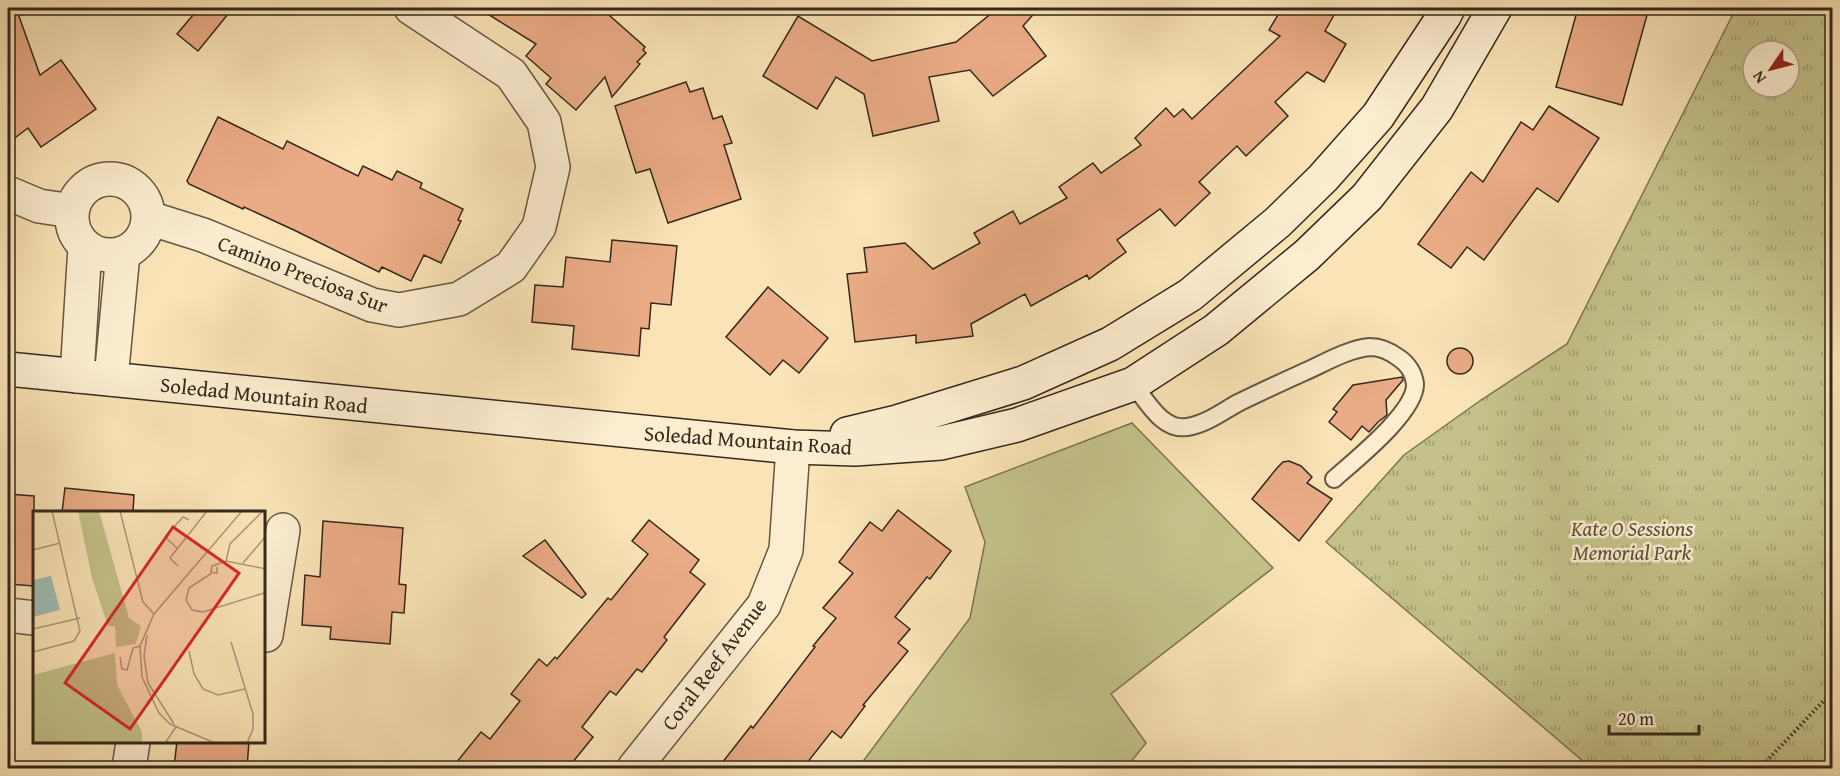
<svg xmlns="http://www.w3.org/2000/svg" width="1840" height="776" viewBox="0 0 1840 776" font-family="'Gentium Book Plus',serif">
  <defs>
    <pattern id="park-tufts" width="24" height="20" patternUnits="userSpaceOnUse" patternTransform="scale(1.5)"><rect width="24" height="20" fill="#c4c28a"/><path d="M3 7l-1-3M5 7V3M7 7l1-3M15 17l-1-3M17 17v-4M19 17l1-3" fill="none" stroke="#a09e70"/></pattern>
  </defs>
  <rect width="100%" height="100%" fill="#fae4b7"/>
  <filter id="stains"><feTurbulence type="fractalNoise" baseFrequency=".00333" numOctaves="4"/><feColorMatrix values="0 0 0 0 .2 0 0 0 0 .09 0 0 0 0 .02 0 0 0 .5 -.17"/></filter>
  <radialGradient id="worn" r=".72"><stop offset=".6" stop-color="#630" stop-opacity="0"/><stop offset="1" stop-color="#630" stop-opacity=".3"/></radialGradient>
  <path fill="#c4c28a" stroke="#7c7553" stroke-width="1.5" d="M1132 423 1273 568 1111 694 1146 743 1126 768H858L970 618 985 542 965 487Z"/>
  <path fill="url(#park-tufts)" stroke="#7c7553" stroke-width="1.5" fill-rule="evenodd" d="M1736 8H1832V768H1591L1326 542 1404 455 1481 400 1567 344ZM1753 51H1789V87H1753Z"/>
  <g fill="#eaac86" stroke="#35281c" stroke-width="1.5">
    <path d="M8 8H16L40 75 61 60 96 109 41 147 28 128 8 143Z"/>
    <path d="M199 8H233L198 51 177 34Z"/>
    <path d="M478 8H601L645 47 643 50 646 53 637 62 640 64 612 97 605 77 576 110 546 84 551 78 526 56 536 44Z"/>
    <path d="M998 8H1039L1023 26 1046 56 993 96 970 70 929 77 939 121 873 136 864 94 836 77 817 109 763 76 798 16 872 61 956 42Z"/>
    <path d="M1282 8H1338L1325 31 1346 44 1324 82 1307 72 1275 102 1288 116 1246 156 1237 146 1199 182 1210 193 1175 226 1160 209 1117 240 1126 252 1089 279 1087 275 1031 306 1025 294 971 324 973 336 916 343V335L855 342 847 274 867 272 864 248 905 243 933 269 980 243 974 233 1013 211 1020 224 1067 198 1059 187 1093 163 1101 173 1141 145 1135 138 1166 108 1174 117 1183 109 1192 119 1280 36 1269 30Z"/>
    <path d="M1578 8H1649L1622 105 1556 87Z"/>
    <path d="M686 82 690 92 703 88 713 119 722 116 732 143 724 145 741 199 668 223 650 169 636 173 615 106Z"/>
    <path d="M1549 106 1599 138 1558 202 1537 188 1484 260 1467 247 1451 268 1418 244 1471 172 1483 182 1521 122 1533 130Z"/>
    <path d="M218 117 283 149 287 141 358 176 363 166 392 180 397 171 422 183 420 188 463 209 458 220 461 221 441 263 424 255 411 281 382 267 379 272 296 231 244 207 243 209 189 184 187 181Z"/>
    <path d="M612 240 677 246 671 305 651 303 649 329 641 328 639 356 572 349 574 326 532 322 535 285 563 287 566 257 610 262Z"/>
    <path d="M768 287 828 338 799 373 783 360 770 375 726 337Z"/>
    <circle cx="1460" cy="361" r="13"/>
    <path d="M1402 377 1403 380 1386 400 1387 415 1378 422 1369 432 1362 426 1351 440 1329 422 1337 412 1333 409 1353 385Z"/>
    <path d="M1289 461 1301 466 1312 477 1307 483 1332 499 1299 541 1252 499 1277 468 1283 462Z"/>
    <path d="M65 488 134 495 133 512H62Z"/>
    <path d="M8 494 34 496V586L8 584Z"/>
    <path d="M898 510 951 551 930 579 927 577 895 617 910 629 898 643 908 651 863 705 865 706 841 738 832 731 803 768H718L751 726 753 728 815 647 813 646 836 618 823 608 853 573 839 562 870 522 882 531Z"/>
    <path d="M649 520 699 560 690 572 705 584 664 637 667 640 642 672 637 669 616 695 610 691 582 727 593 737 568 768H452L481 732 490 739 520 701 511 694 539 659 547 666 555 657 557 659 608 598 611 600 648 554 632 541Z"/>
    <path d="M323 521 403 528 399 584 406 585 404 613 392 612 390 644 330 639 331 627 302 625 305 575 320 577Z"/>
    <path d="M545 540 586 594 582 598 523 556Z"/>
    <path d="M177 741H249L247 768H174Z"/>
  </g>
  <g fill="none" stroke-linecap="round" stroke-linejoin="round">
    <g stroke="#665743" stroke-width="20">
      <path id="lane" d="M1133 384C1147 401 1162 431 1187 427 1204 425 1222 412 1236 404 1258 393 1280 383 1302 373 1323 364 1347 349 1370 347 1380 347 1391 352 1399 358 1408 364 1414 374 1415 384 1416 412 1354 461 1334 479"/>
    </g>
    <g stroke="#665743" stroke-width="36">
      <g id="street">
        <circle cx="110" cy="217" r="38"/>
        <path d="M8 193 39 206 72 211"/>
        <path d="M149 218 203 235 372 305 399 310 459 299 511 267 539 227 553 167 544 122 511 74 411 8"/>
        <path d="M77 376 85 246"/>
        <path d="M111 379 123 253"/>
        <path d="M8 615 34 618"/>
        <path d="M264 635H266L283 530"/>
        <path d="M129 768 133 742"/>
        <path d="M634 768 764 605 786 550 793 447"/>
      </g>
    </g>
    <g stroke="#35281c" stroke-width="36">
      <g id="secondary">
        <path d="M8 369 793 447 855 449 941 443 1017 425 1133 384 1216 330 1307 255 1367 197 1437 108 1495 8"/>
        <path d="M847 434 897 422 1023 383 1110 344 1190 295 1278 222 1323 178 1378 116 1444 16 1448 8"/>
      </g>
    </g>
    <g stroke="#35281c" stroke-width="4" stroke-dasharray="1.5 3" stroke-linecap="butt">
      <path d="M1760 768 1832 692"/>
      <path d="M1829 768 1832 767"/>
    </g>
    <use href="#lane" stroke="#fcedd0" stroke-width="16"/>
    <use href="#street" stroke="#fcedd0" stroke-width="33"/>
    <use href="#secondary" stroke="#fcedd0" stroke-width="33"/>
  </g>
  <g text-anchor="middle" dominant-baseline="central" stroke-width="5" stroke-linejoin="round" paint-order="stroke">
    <g font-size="21" fill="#35281c" stroke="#fcedd0">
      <text transform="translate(303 274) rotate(21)">Camino Preciosa Sur</text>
      <text transform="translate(264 395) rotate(6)">Soledad Mountain Road</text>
      <text transform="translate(748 440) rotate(4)">Soledad Mountain Road</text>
      <text transform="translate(714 664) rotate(-53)">Coral Reef Avenue</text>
    </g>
    <g font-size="21" font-style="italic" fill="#594e38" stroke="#fcedd0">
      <text x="1632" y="528">Kate O Sessions<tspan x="1632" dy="24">Memorial Park</tspan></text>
    </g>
  </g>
  <g transform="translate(33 511)">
    <rect width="232" height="232" fill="#fae4b7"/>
    <path d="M45 0H66L96 107 108 115 103 133 83 136 82 115H75L59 67Z" fill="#c4c28a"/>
    <path d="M82 142 84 174 109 221V232H0V164Z" fill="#c4c28a"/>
    <path d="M18 65 27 99 0 106V69Z" fill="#9fbeb3"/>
    <path fill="none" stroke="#ab9979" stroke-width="1.5" d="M87 0 110 91 121 103M144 37 132 26 150 6 156 9M0 39 27 32M193 50 197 33 230 0M210 52 233 25M145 55 137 47 174 0M184 56V62L178 61 179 55 193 50 233 58M179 62 156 77 153 89 159 99 170 101 231 82M0 118 47 107M114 124 111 145 115 172 141 213M198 131 220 203V218L214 232M156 140 161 163 170 178 185 184 212 178M0 141 41 130 47 120 19 0M87 146 89 158 94 159 100 137 107 135M132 232 143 216M182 232 137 213 126 202 109 166 107 135 121 103 209 0"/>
    <path fill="#d62828" fill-opacity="0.15" stroke="#d62828" stroke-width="3" d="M140 16 206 62 97 218 32 172Z"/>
    <rect width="232" height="232" fill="none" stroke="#35281c" stroke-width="3"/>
  </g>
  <rect width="1840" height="776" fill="none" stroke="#fae4b7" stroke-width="30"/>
  <rect x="9" y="9" width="1822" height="758" fill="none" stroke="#35281c" stroke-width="3"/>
  <rect x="15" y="15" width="1810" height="746" fill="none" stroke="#35281c" stroke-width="1.5"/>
  <g transform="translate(1771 69) rotate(235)"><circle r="28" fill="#fcedd0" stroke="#ac9e88" stroke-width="1.5"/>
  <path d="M0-4.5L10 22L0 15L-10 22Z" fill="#8f2418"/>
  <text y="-9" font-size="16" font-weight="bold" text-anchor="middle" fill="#35281c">N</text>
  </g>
  <path d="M1609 725v9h90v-9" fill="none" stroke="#35281c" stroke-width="3"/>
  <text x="1618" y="725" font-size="18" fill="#35281c" stroke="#fcedd0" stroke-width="4.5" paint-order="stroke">20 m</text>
  <rect width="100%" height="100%" filter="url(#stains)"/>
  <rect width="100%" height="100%" fill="url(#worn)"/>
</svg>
